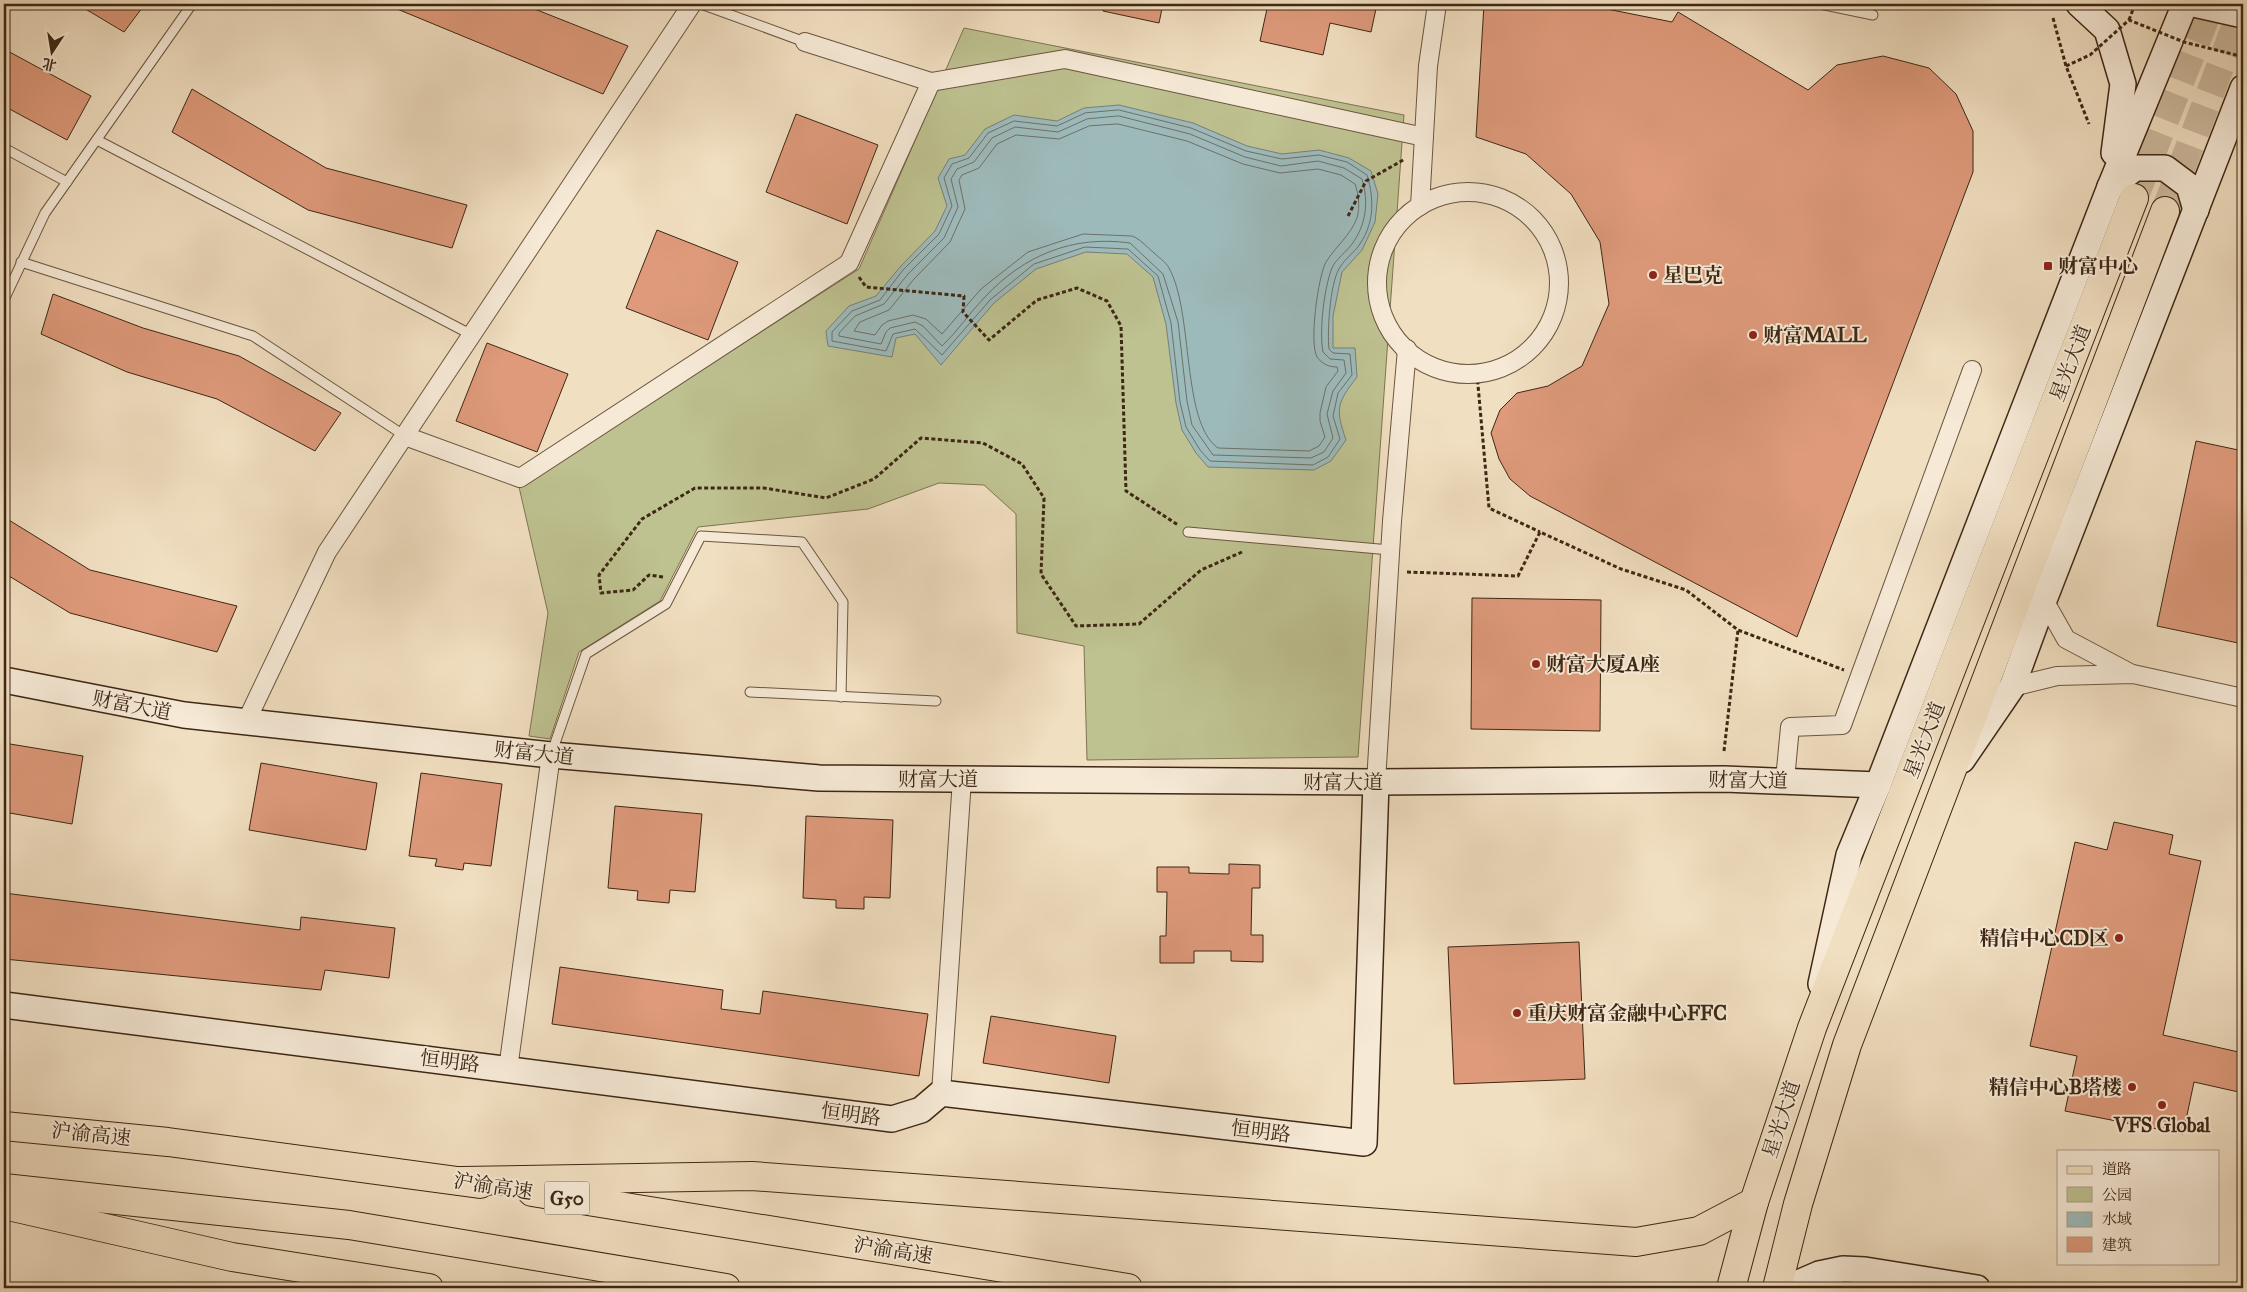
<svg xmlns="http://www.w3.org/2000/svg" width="2247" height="1292" viewBox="0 0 2247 1292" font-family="'IM FELL Great Primer','Noto Serif SC',serif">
  <rect width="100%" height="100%" fill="#f1dfc1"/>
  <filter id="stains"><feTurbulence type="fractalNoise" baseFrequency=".004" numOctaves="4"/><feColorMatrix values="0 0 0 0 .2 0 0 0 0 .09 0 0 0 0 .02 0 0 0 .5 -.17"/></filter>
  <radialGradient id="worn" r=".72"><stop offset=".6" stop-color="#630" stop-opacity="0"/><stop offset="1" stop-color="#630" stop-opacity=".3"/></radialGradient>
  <path fill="#bec190" stroke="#7e7452" d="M964 28 1404 115 1358 757 1087 760 1084 646 1017 633 1016 514 984 485 939 483 868 509 698 527 660 601 579 652 550 739 529 736 548 613 519 487 859 269Z"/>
  <path fill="#9dbabb" stroke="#777f78" d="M1119 105 1193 123 1247 146 1282 154 1319 150 1349 158 1371 171 1378 194 1375 222 1362 250 1342 272 1333 316V348H1355L1357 377C1337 403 1335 408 1346 440L1331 461 1314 470 1208 467 1196 453 1182 430 1176 403 1166 324 1153 277 1127 254 1086 252 1036 269 994 303 941 365 915 334 896 338 892 357 828 346 826 331 849 306 876 296 900 267 935 231 947 206 938 178 949 159 965 155 985 129 1014 115 1057 121 1084 108Z"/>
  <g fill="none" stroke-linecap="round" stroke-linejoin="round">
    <g stroke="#6e7068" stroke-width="1">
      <path d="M1119 110 1191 128 1246 151 1282 159 1319 155 1347 162 1367 175C1375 201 1374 226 1357 248 1351 255 1343 261 1339 269 1330 284 1327 332 1329 349L1333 353 1350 354 1352 375 1338 393 1333 416 1340 439 1328 457 1313 465 1210 461 1200 450 1186 427 1180 402 1171 323 1158 276 1128 249 1085 247 1034 264 990 300 942 355 915 329 893 334 886 351 832 341V332L852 311 880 300 903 270 939 234 952 206 944 178 952 164 969 158 988 133 1014 121 1057 126 1085 113Z"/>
      <path d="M1119 116 1190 134 1245 157 1281 166 1318 161 1344 168 1362 179C1369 202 1366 225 1352 244 1346 252 1336 259 1332 268 1324 288 1319 331 1323 352L1330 359 1344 360 1346 373 1333 391 1327 414 1333 438 1324 452 1311 458 1213 455 1192 425 1187 401 1178 322 1163 274 1130 243C1073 235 1024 255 985 297 970 312 958 331 942 346L923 326 915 322 890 328 886 332 881 344 839 336V333L855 316 884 304 908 274 944 238 958 207 951 179 957 169 974 162 992 138 1015 127 1058 132 1087 119Z"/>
      <path d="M1118 124 1187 141 1243 164 1280 173 1318 169 1341 175 1355 184C1359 195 1360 207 1357 218 1350 236 1336 246 1326 262 1318 277 1309 342 1317 357 1322 364 1329 367 1337 367L1338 371 1326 387 1320 413V421L1325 437 1319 446 1309 451 1218 448C1181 422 1194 313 1169 268 1166 262 1158 257 1153 252 1146 246 1140 239 1132 236L1083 234 1028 252 981 289 942 334 926 319 913 315 888 321 882 325 875 335 854 331 860 322 889 310 914 279 950 242 965 209 959 180 962 175 979 168 997 144 1016 135 1059 139 1089 126Z"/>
    </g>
  </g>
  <g fill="#de9a7b" stroke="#3e2714">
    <path d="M77 4H145L124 32Z"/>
    <path d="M385 4H522L628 46 603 94Z"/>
    <path d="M1104 4H1163L1159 23 1103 11Z"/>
    <path d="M1268 4H1377L1371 32 1330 23 1323 55 1260 41Z"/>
    <path d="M1484 4H1582L1672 22 1678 12 1808 90 1837 65 1883 56 1929 68 1956 94 1973 131V172L1797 637 1530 496 1510 479 1499 459 1491 433 1500 410 1517 393 1548 386 1582 366 1609 304 1600 242 1571 194 1526 154 1476 137Z"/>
    <path d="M4 49 91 96 67 140 4 106Z"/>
    <path d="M192 89 326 168 467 205 452 248 308 210 172 132Z"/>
    <path d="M796 114 878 145 847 224 766 192Z"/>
    <path d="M657 230 738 262 708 340 626 308Z"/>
    <path d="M53 294 143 328 239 356 341 413 315 451 217 399 127 372 41 334Z"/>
    <path d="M487 343 568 374 537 452 456 421Z"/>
    <path d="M2196 441 2243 451V644L2157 626Z"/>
    <path d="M4 517 90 570 237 606 217 652 70 613 4 573Z"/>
    <path d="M1472 598 1601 600 1600 731 1471 729Z"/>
    <path d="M4 743 83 756 72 824 4 812Z"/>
    <path d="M261 763 377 783 366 850 249 830Z"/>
    <path d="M421 773 502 784 491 866 464 863 463 870 435 866 437 859 409 856Z"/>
    <path d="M615 806 702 814 695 892 670 890 669 903 637 900 638 891 608 888Z"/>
    <path d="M806 816 893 820 890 898 864 897V909L836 908V900L803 898Z"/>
    <path d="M2114 822 2173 835 2169 854 2201 861 2163 1035 2243 1053V1093L2194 1082 2183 1134 2065 1111 2077 1056 2030 1046 2075 842 2107 850Z"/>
    <path d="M1229 864 1260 865V888H1252L1251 935H1263V962L1231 961V951H1194V963H1160V936H1166L1167 892H1157V867H1189V873L1229 874Z"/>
    <path d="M4 893 300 930 301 917 395 928 389 978 325 970 321 990 4 959Z"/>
    <path d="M1579 942 1585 1079 1454 1084 1448 947Z"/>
    <path d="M560 967 723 990 721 1009 760 1014 763 991 928 1014 919 1076 552 1024Z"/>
    <path d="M991 1016 1116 1036 1109 1083 983 1063Z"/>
  </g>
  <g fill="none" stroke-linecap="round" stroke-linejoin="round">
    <g stroke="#cdba9e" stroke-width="28" stroke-dasharray="28 14" stroke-linecap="butt">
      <path d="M2134 198 2211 4"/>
      <path d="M2165 211 2243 7"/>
    </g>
    <g stroke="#6b553f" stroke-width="11">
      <g id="lane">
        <path d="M701 4 805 42"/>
        <path d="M1820 4 1873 15"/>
        <path d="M97 140 472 335"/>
        <path d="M4 148 67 182"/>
        <path d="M21 262 253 336 405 436"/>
        <path d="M4 300 45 213 192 4"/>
        <path d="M1188 532 1390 550"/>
        <path d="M750 692 936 701"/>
        <path d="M552 752 586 654 666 604 701 536 802 542 843 602 841 697"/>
      </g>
    </g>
    <g stroke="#6b553f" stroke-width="20">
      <g id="street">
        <path d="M805 42 931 82 1065 59 1424 137"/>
        <circle cx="1468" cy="283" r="91"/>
        <path d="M1420 206 1428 66 1437 4"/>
        <path d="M405 436 520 478 849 263 931 82"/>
        <path d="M2044 600 2066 639 2130 673"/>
        <path d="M2012 687 2057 676 2133 674 2243 698"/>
        <path d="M246 722 327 552 692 4"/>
        <path d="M1785 780 1790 727 1842 725 1972 370"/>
        <path d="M1376 782 1392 521 1407 349"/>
        <path d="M508 1069 551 755"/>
        <path d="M941 1093 962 779"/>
      </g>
    </g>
    <g stroke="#3e2714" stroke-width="28">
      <g id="secondary">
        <path d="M2079 4 2107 30 2123 84 2114 153"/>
        <path d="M2194 4 2243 15"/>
        <path d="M2110 187 2135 168H2165L2189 186 2196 210"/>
        <path d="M4 680 184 715 551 755 819 778 1376 782 1724 779 1878 785"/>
        <path d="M1962 760 2012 687 2044 600 2243 88"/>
        <path d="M1821 984 1849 855 1878 785 2110 187 2185 4"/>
        <path d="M4 1005 892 1119 921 1110 941 1093 1364 1143 1376 782"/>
        <path d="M1792 1288 1798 1283 1819 1274 1843 1269 1865 1270 1977 1288"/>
      </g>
    </g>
    <g stroke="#3e2714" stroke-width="30">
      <g id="primary">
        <path d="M1731 1288 1754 1202 1812 1028 2134 198"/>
        <path d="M1777 1288 1798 1204 1847 1045 2165 211"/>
      </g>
    </g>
    <g stroke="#3e2714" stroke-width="30">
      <g id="highway">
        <path d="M4 1126 168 1142 480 1184"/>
        <path d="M461 1181 752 1176 1636 1242 1699 1231 1754 1202"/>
        <path d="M4 1188 349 1225 726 1288"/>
        <path d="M532 1192 1128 1288"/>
        <path d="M4 1205 232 1257 429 1288"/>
      </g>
    </g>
    <g stroke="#3e2714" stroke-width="3" stroke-dasharray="4 2.5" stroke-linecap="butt">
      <path d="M2053 18 2066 66 2089 124"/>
      <path d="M2129 20 2135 4"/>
      <path d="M1348 216 1366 181 1405 159"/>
      <path d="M859 277 866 287 964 296 963 312 989 340 1037 300 1077 288 1107 301 1121 326 1126 491 1178 525"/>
      <path d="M1477 374 1489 508 1540 532"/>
      <path d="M1407 572 1518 576 1540 532 1621 569 1686 590 1738 630 1844 670"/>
      <path d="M663 577 649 575 633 590 601 593 599 575 642 519 695 488H764L826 498 874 479 921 438 983 443 1022 464 1044 498 1041 574 1076 626 1139 624 1201 570 1242 552"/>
      <path d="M1724 751 1738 630"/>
    </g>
    <use href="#lane" stroke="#f6ead7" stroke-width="9"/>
    <use href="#street" stroke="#f6ead7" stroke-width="18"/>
    <use href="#secondary" stroke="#f6ead7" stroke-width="25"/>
    <use href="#primary" stroke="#f1dfc1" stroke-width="28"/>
    <use href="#highway" stroke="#f1dfc1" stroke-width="28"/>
    <path stroke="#3e2714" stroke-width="3" stroke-dasharray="4 2.5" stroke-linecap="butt" d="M2066 66 2090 55 2129 20 2184 42 2236 55H2243"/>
  </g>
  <g fill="#8f2418" stroke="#f6ead7" stroke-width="2">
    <rect x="2043" y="261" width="10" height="10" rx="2.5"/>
    <circle cx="1653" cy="275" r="5"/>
    <circle cx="1753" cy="335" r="5"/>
    <circle cx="1536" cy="664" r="5"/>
    <circle cx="2119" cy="938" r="5"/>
    <circle cx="1517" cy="1013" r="5"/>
    <circle cx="2132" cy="1087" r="5"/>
    <circle cx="2162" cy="1105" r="5"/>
  </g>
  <g text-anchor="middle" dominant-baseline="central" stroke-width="4" stroke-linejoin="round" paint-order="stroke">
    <rect fill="#f6ead7" stroke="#75624e" stroke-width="1" x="544.5" y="1181.5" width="45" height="33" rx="4"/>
    <g font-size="19" font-weight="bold" fill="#3e2714">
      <text x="567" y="1198">G50</text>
    </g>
    <g font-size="20" font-weight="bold" fill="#3e2714" stroke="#f6ead7" text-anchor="start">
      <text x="2058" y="266">财富中心</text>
      <text x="1663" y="275">星巴克</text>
      <text x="1763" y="335">财富MALL</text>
      <text x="1546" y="664">财富大厦A座</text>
      <text x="2109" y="938" text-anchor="end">精信中心CD区</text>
      <text x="1527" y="1013">重庆财富金融中心FFC</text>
      <text x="2122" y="1087" text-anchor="end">精信中心B塔楼</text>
      <text x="2162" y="1125" text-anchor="middle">VFS Global</text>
    </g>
    <g font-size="20" fill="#3e2714" stroke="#f6ead7">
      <text transform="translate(2070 363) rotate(-69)">星光大道</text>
      <text transform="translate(132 705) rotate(11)">财富大道</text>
      <text transform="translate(1924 740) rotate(-69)">星光大道</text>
      <text transform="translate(534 753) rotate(6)">财富大道</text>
      <text x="938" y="779">财富大道</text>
      <text transform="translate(1748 780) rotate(1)">财富大道</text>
      <text x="1343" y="782">财富大道</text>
      <text transform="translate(450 1061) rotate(7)">恒明路</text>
      <text transform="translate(851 1114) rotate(8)">恒明路</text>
      <text transform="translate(1781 1119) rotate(-72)">星光大道</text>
      <text transform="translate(1261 1131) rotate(7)">恒明路</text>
      <text transform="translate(91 1134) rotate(6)">沪渝高速</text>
      <text transform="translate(493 1186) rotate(9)">沪渝高速</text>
      <text transform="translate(893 1250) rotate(9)">沪渝高速</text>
    </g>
  </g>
  <rect width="2247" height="1292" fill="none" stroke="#f1dfc1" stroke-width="20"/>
  <rect x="5" y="5" width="2237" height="1282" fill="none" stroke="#3e2714" stroke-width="2.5"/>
  <rect x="10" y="10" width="2227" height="1272" fill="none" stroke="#3e2714"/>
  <rect x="2057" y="1150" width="162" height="115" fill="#f6ead7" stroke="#ac9c89"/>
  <rect x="2067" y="1166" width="25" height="8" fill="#f1dfc1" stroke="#ac9c89"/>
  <text x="2102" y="1174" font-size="15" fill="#3e2714">道路</text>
  <rect x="2067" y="1187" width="25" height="15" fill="#bec190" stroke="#ac9c89"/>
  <text x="2102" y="1200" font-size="15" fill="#3e2714">公园</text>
  <rect x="2067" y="1212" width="25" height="15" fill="#9dbabb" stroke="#ac9c89"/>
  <text x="2102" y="1224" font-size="15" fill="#3e2714">水域</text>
  <rect x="2067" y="1237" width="25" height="15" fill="#de9a7b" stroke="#ac9c89"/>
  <text x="2102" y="1250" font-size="15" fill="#3e2714">建筑</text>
  <g transform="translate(52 52) rotate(192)" stroke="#f6ead7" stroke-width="4" paint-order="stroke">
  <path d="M0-4L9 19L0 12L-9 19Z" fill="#3e2714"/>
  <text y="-8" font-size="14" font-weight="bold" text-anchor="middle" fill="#3e2714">北</text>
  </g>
  <rect width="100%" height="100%" filter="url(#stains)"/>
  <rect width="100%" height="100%" fill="url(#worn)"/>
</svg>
